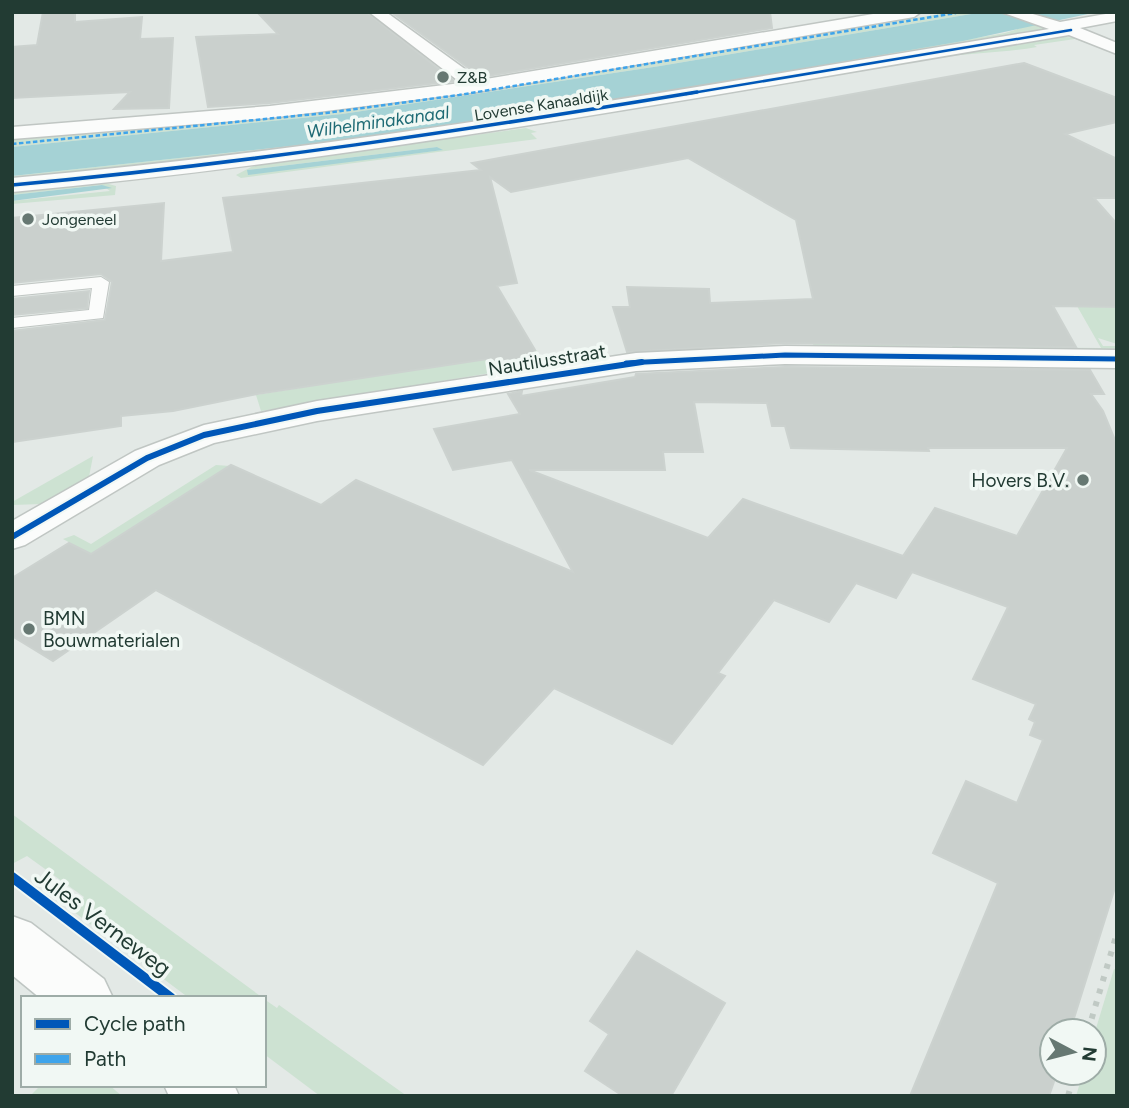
<svg xmlns="http://www.w3.org/2000/svg" width="1129" height="1108" viewBox="0 0 1129 1108" font-family="Figtree,sans-serif">
  <rect width="100%" height="100%" fill="#e3e9e6"/>
  <g fill="#cde2d2" fill-rule="evenodd">
    <path d="M951 12H983L660 66 342 114 12 147V138L334 109 500 89Z"/>
    <path d="M1037 23 1050 30 555 115 12 181V176L366 138 549 112 1005 33Z"/>
    <path d="M1054 36 1077 38 1106 50 1075 39 1034 45 1037 47C1008 52 977 53 950 56Z"/>
    <path d="M526 128 537 132 531 133 537 139 241 178 236 175 255 165ZM437 147 442 150 248 174V170Z"/>
    <path d="M98 181 116 186 115 195 12 204V201L110 191 102 185 12 195V189Z"/>
    <path d="M1077 306 1117 308V344L1098 338 1103 346H1117V350H954L952 346H896L897 350H875L872 346 815 350 810 335 805 334 979 347 1101 348Z"/>
    <path d="M537 350 526 367 261 411 256 395Z"/>
    <path d="M93 456 89 477 42 504 12 505V502Z"/>
    <path d="M216 465 230 466 91 554 63 539 74 535 91 544Z"/>
    <path d="M12 814 263 998H189L74 912 84 897 27 856 12 864Z"/>
    <path d="M1114 969 1117 970V1096H1076L1083 1073H1094V1035Z"/>
    <path d="M264 999 277 1008 279 1005 407 1096H320L264 1054Z"/>
    <path d="M41 1085H109L122 1096H30Z"/>
  </g>
  <g fill="#a5d2d5">
    <path d="M983 12H1097L963 41 584 106 366 138 12 176V147L342 114 660 66Z"/>
    <path d="M437 147 443 150 248 175 247 170Z"/>
    <path d="M102 185 112 188 12 201V195Z"/>
  </g>
  <g fill="#cad0cd" stroke="#ccd2cf" stroke-width="2" fill-rule="evenodd">
    <path d="M43 12H75V22L142 17 140 39 173 38 169 108 114 109 130 92 12 98V47L37 45Z"/>
    <path d="M257 12H366L454 81 270 103 208 107 196 37 278 34Z"/>
    <path d="M391 12H770L772 28 481 77Z"/>
    <path d="M1024 63 1117 98V122L1065 134 1117 159V198H1094L1117 224V307L1053 306 1076 347 785 343 627 352 613 307H630L627 287 709 289 710 303 813 299 796 220 688 158 511 192 490 177 517 283 497 286 535 350 530 366 495 372 487 359 257 394 173 411 121 416V426L12 442V331L105 320 112 282 101 274 12 283V218L164 203 161 261 233 252 223 198 481 170 472 163Z"/>
    <path d="M89 291 87 308 12 315V299Z"/>
    <path d="M785 367 1090 370 1104 394H1091L1103 411 1117 445V881L1070 1031H1052V1073H1057L1049 1096H910L998 883 933 853 966 781 1017 803 1043 740 1030 735 1035 722 1029 719 1036 704 973 679 1008 607 912 572 896 598 856 583 829 622 774 600 718 673 725 676 672 744 554 688 483 765 156 590 53 661 12 636V578L69 543 91 554 231 465 321 505 356 480 573 572 512 460 453 470 434 429 520 414 508 394 522 391 521 396 635 377 636 374ZM694 402 767 403 772 426H785L791 448 929 451 928 448H1067L1017 536 935 508 903 556 743 499 708 538 529 470H665L663 452H703Z"/>
    <path d="M637 951 725 1003 671 1096H623L585 1071 609 1034 590 1021Z"/>
  </g>
  <g fill="none" stroke-linecap="round" stroke-linejoin="round">
    <g stroke="#c0c6c3" stroke-width="2">
      <path id="lane" d="M101 277 109 282 103 318 12 328V318L89 310 92 288 12 296V286Z"/>
    </g>
    <g stroke="#c0c6c3" stroke-width="3">
      <g id="street">
        <path d="M369 12H386L480 80 885 12H921L914 17 477 92 270 118 12 139V127L270 106 461 83Z"/>
        <path d="M1001 12H1026L1060 22 1117 12V21L1080 28 1117 43V54L1069 35C718 94 367 159 12 192V178C361 147 704 85 1049 29Z"/>
        <path d="M785 346 1117 350V368L785 364 636 371 317 421 214 443 159 465 25 545 12 549V521L135 451 204 425 317 401 636 353Z"/>
      </g>
    </g>
    <g stroke="#bfc6c3" stroke-width="3">
      <g id="secondary">
        <path d="M12 916 31 923 104 979 113 998H40L12 975Z"/>
        <path d="M164 1085H234L239 1096H169Z"/>
      </g>
    </g>
    <g stroke="#c0c9c4" stroke-width="6" stroke-dasharray="5 8" stroke-linecap="butt">
      <path d="M1088 1031 1117 933"/>
      <path d="M1068 1096 1075 1073"/>
    </g>
    <use href="#lane" fill="#fbfcfb" fill-rule="evenodd"/>
    <use href="#street" fill="#fbfcfb" fill-rule="evenodd"/>
    <use href="#secondary" fill="#fbfcfb" fill-rule="evenodd"/>
    <path stroke="#3ea4eb" stroke-width="2.5" stroke-dasharray="4.5 2.5" stroke-linecap="butt" d="M12 144 326 113 459 95 956 13"/>
    <g stroke="#f1f8f4" stroke-width="4.5">
      <path id="cycleway-far4" d="M686 94 1071 30"/>
    </g>
    <g stroke="#f1f8f4" stroke-width="6">
      <path id="cycleway-far3" d="M12 185C242 164 469 130 697 92"/>
    </g>
    <g stroke="#f1f8f4" stroke-width="8">
      <path id="cycleway-far2" d="M626 363 785 355 1117 359"/>
    </g>
    <g stroke="#f1f8f4" stroke-width="10">
      <path id="cycleway-far1" d="M12 537 147 458 204 435 317 411 642 362"/>
    </g>
    <g stroke="#f1f8f4" stroke-width="14">
      <path id="cycleway" d="M12 877 171 998"/>
    </g>
    <use href="#cycleway-far4" stroke="#0057b8" stroke-width="2.5"/>
    <use href="#cycleway-far3" stroke="#0057b8" stroke-width="3.5"/>
    <use href="#cycleway-far2" stroke="#0057b8" stroke-width="5"/>
    <use href="#cycleway-far1" stroke="#0057b8" stroke-width="6"/>
    <use href="#cycleway" stroke="#0057b8" stroke-width="10"/>
  </g>
  <g fill="#667872" stroke="#f1f8f4" stroke-width="2.5">
    <circle cx="443" cy="77" r="7"/>
    <circle cx="28" cy="219" r="7"/>
    <circle cx="1083" cy="480" r="7"/>
    <circle cx="29" cy="629" r="7"/>
  </g>
  <g text-anchor="middle" dominant-baseline="central" stroke-width="7" stroke-linejoin="round" paint-order="stroke">
    <g font-size="16" fill="#223b33" stroke="#f1f8f4" text-anchor="start">
      <text x="457" y="77">Z&amp;B</text>
      <text x="42" y="219">Jongeneel</text>
    </g>
    <g font-size="16" fill="#223b33" stroke="#f1f8f4">
      <text transform="translate(541 105) rotate(-9)">Lovense Kanaaldijk</text>
    </g>
    <g font-size="18" font-style="italic" fill="#1f6b75" stroke="#f1f8f4">
      <text transform="translate(378 122) rotate(-8)">Wilhelminakanaal</text>
    </g>
    <g font-size="19" fill="#223b33" stroke="#f1f8f4">
      <text transform="translate(547 360) rotate(-9)">Nautilusstraat</text>
    </g>
    <g font-size="19" fill="#223b33" stroke="#f1f8f4" text-anchor="end">
      <text x="1069" y="480">Hovers B.V.</text>
      <text x="43" y="618" text-anchor="start">BMN<tspan x="43" dy="22">Bouwmaterialen</tspan></text>
    </g>
    <g font-size="23" fill="#223b33" stroke="#f1f8f4">
      <text transform="translate(103 922) rotate(37)">Jules Verneweg</text>
    </g>
  </g>
  <rect width="1129" height="1108" fill="none" stroke="#223b33" stroke-width="28"/>
  <rect x="21" y="996" width="245" height="91" fill="#f1f8f4" stroke="#9eaca7" stroke-width="2"/>
  <rect x="35" y="1019" width="35" height="10" fill="#0057b8" stroke="#9eaca7" stroke-width="2"/>
  <text x="84" y="1031" font-size="21" fill="#223b33">Cycle path</text>
  <rect x="35" y="1054" width="35" height="10" fill="#3ea4eb" stroke="#9eaca7" stroke-width="2"/>
  <text x="84" y="1066" font-size="21" fill="#223b33">Path</text>
  <g transform="translate(1073 1052) rotate(97)"><circle r="33" fill="#f1f8f4" stroke="#9eaca7" stroke-width="2"/>
  <path d="M0-5L12 26L0 18L-12 26Z" fill="#667872"/>
  <text y="-10" font-size="19" font-weight="bold" text-anchor="middle" fill="#223b33">N</text>
  </g>
</svg>
